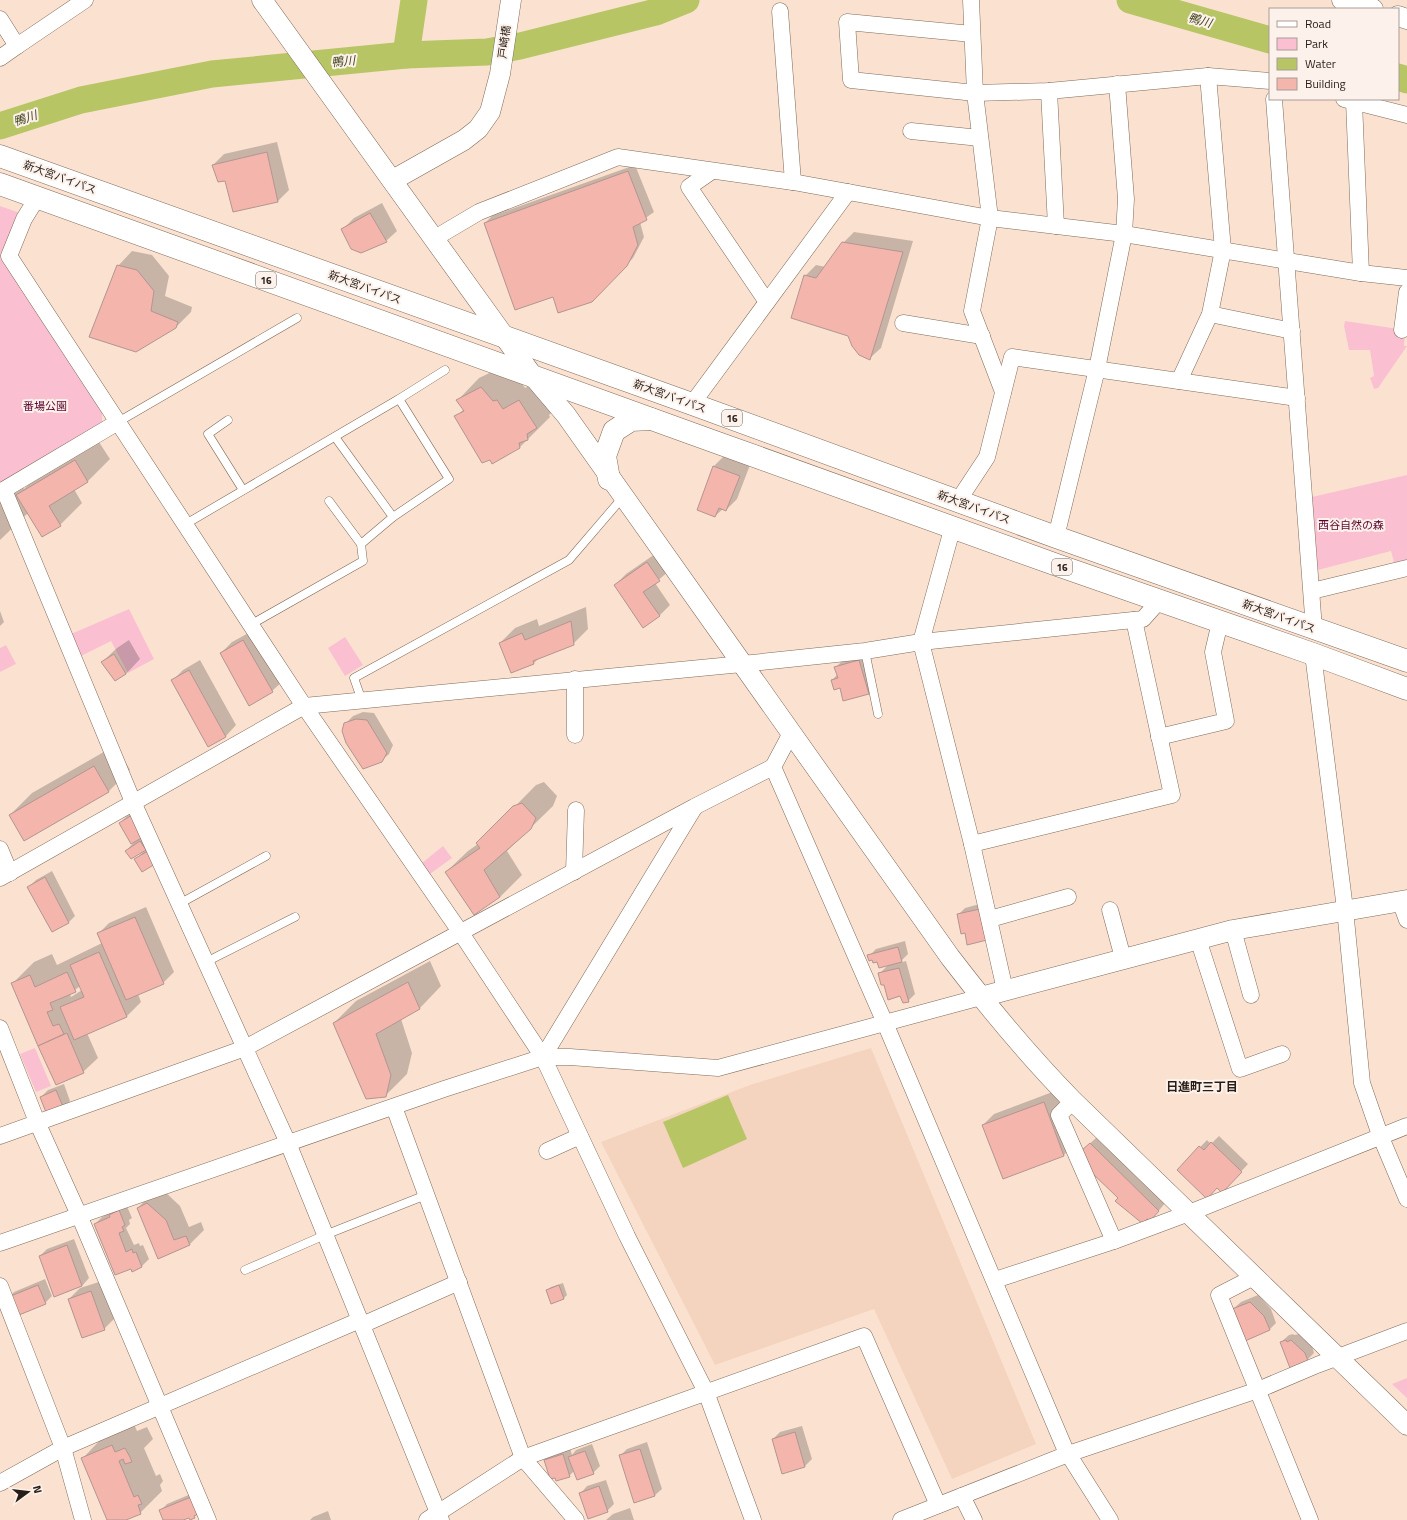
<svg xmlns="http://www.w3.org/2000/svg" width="1407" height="1520" viewBox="0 0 1407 1520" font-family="'Titillium Web','Noto Sans JP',sans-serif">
  <rect width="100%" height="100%" fill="#fbe2d0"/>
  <path fill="#f4d4be" d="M871 1048 1036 1444 952 1479 874 1309 715 1365 601 1142 750 1085Z"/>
  <g fill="#fac0d2">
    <path d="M0 206 20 213 4 259 102 411V425L0 484Z"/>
    <path d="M1345 321 1405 330 1404 346H1407L1378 388 1374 389 1370 378 1374 376 1370 350H1349L1344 326Z"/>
    <path d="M1407 475V566L1396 569 1391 551 1318 570 1312 497Z"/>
    <path d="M129 609 154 659 128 673 111 641 81 656 71 634Z"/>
    <path d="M345 637 363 665 345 676 328 648Z"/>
    <path d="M6 645 16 664 0 672V648Z"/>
    <path d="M443 846 452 858 430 874 422 863Z"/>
    <path d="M35 1048 51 1086 36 1092 20 1054Z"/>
    <path d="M1407 1378V1398L1392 1384Z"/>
  </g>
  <path fill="#b7c565" d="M728 1095 747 1139 683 1168 663 1122Z"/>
  <g fill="#0003" fill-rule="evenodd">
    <path d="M277 142 289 190 278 201 233 210 226 180 213 165 224 154Z"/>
    <path d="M635 165 654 212 640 222 644 237 633 258 591 301 553 296 485 223 492 216Z"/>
    <path d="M382 203 397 231 386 241 343 229 354 218Z"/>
    <path d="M854 232 913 241 881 348 870 358 805 276 816 265 826 267 843 243Z"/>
    <path d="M132 251 152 255 169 276 165 296 192 307 191 312 176 327 136 351 118 266Z"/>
    <path d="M504 366 519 379 525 388 541 379 558 406 549 415 550 417 520 447 456 417 464 409 458 400 479 378Z"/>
    <path d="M97 439 110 459 88 481 74 489 82 503 60 525 28 513 0 540V495L21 483 24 489 39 473Z"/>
    <path d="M725 455 750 465 737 499 726 510 723 509 715 516 698 509 714 466Z"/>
    <path d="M658 552 670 570 655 583 670 605 659 616 615 585 626 574Z"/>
    <path d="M586 607 588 629 573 644 540 657 533 664 500 643 515 628 537 619 539 626Z"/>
    <path d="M0 611 4 622 0 626Z"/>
    <path d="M254 630 283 681 272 691 221 653 232 642Z"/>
    <path d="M129 640 140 659 126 674 109 670 107 671 102 662 117 648Z"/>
    <path d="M866 653 875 686 868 693 840 687 832 680 838 674 836 667 843 660Z"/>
    <path d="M200 660 236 725 226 736 208 745 172 681 183 670Z"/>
    <path d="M363 712 374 713 393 745 389 754 381 761 345 724 353 716Z"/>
    <path d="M116 745 130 770 108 792 10 815 32 793Z"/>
    <path d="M544 782 557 796 553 806 507 851 522 875 500 897 446 872 468 851 478 844 536 785Z"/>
    <path d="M140 809 156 838 144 850 126 851 136 840 120 823 127 816Z"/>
    <path d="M155 845 161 856 135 860 143 852Z"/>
    <path d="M52 871 75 916 68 923 29 887 36 880Z"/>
    <path d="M987 902 965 932 958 915 965 908Z"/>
    <path d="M146 907 174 972 163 983 138 994 141 1002 127 1016 87 1033 98 1058 83 1072 56 1084 12 984 34 962 52 954 57 965 102 943 98 934 109 923ZM80 986 82 990 71 997 70 994Z"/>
    <path d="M905 941 908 954 899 963 906 961 915 994 908 1001 885 983 879 974 888 965 869 956 876 949Z"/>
    <path d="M430 961 441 986 420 1008 401 1019 412 1053 407 1074 385 1096 334 1023 356 1001Z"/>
    <path d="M64 1084 70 1101 63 1108 41 1097 48 1090Z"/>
    <path d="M1055 1091 1075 1144 1064 1155 1003 1178 983 1125 994 1114Z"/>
    <path d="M1219 1136 1248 1164 1222 1192 1217 1187 1178 1170 1207 1140 1211 1144Z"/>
    <path d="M1097 1137 1165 1203 1157 1213 1119 1198 1083 1150Z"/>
    <path d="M162 1189 180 1206 189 1227 201 1222 204 1230 189 1245 159 1258 138 1208 152 1193Z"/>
    <path d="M126 1204 132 1218 129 1220 130 1224 126 1228 134 1245 139 1243 140 1246 143 1245 149 1259 142 1266 132 1270 95 1224 102 1217Z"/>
    <path d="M74 1239 89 1278 82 1286 55 1296 40 1256 47 1249Z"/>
    <path d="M45 1279 52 1296 45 1303 7 1299 14 1292Z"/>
    <path d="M102 1281 115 1318 104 1329 69 1299 80 1288Z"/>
    <path d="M563 1283 567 1295 564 1298 547 1290 551 1287Z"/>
    <path d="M1258 1295 1271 1309 1276 1323 1269 1330 1233 1309 1241 1302Z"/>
    <path d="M1293 1334 1294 1335 1299 1334 1312 1346 1314 1353 1307 1360 1281 1342 1289 1335Z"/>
    <path d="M134 1424 137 1431 147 1427 153 1439 144 1448 156 1476 160 1474 163 1481 160 1485 162 1491 140 1513 124 1520H108L83 1458 104 1436Z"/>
    <path d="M802 1426 812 1459 805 1466 773 1439 780 1432Z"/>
    <path d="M647 1442 662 1489 654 1496 620 1456 627 1449Z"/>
    <path d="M592 1444 600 1466 593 1473 574 1471 569 1476 545 1460 552 1453 570 1448 572 1455 576 1450Z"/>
    <path d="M606 1480 614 1504 607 1511 580 1494 587 1486Z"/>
    <path d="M198 1491 201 1510 194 1517H189L181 1520H164L160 1511 167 1504Z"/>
    <path d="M630 1508 634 1520H606L613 1514Z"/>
    <path d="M328 1511 331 1520H310L313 1517Z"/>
  </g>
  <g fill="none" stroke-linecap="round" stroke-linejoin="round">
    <g stroke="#b7c565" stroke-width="27">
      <path d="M1130 0 1270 40"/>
      <path d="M406 55 414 0"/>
      <path d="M1398 77 1407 80"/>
      <path d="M0 126 81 100 212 74 406 55 487 52 520 46 656 12 686 0"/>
    </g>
  </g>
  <g fill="#f3b5ac" stroke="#b39591">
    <path d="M267 152 278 202 233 212 225 181 218 182 212 165Z"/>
    <path d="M628 171 647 220 633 227 638 245 627 266 592 302 558 313 553 297 515 310 484 223Z"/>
    <path d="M370 213 387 242 361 253 351 249 341 229Z"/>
    <path d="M842 242 903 252 870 360 859 355 852 346 848 336 791 318 804 275 816 278Z"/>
    <path d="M117 265 137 270 154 291 151 311 178 322 176 328 136 352 89 337Z"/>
    <path d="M481 387 493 401 497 400 503 409 519 400 537 428 527 434 528 440 519 443 520 448 492 464 490 460 482 463 454 416 464 411 456 400Z"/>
    <path d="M75 460 88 482 49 506 61 526 42 537 16 495Z"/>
    <path d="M713 466 740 476 726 511 719 508 715 517 697 510Z"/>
    <path d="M647 562 660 581 643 592 660 616 643 628 614 585Z"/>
    <path d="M571 621 574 645 533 661 534 664 511 673 499 643 522 633 525 640Z"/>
    <path d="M243 640 273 692 249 706 220 653Z"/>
    <path d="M114 654 126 674 115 681 101 662Z"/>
    <path d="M859 660 869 694 843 701 840 688 834 690 831 680 838 678 834 667Z"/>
    <path d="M189 670 226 737 208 747 171 680Z"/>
    <path d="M356 719 367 720 387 753 382 762 363 769 346 743 342 731 344 723Z"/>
    <path d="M94 766 109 792 24 841 9 815Z"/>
    <path d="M522 803 536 818 531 829 484 870 500 897 474 915 445 872 480 848 476 843 513 806Z"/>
    <path d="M132 815 145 836 131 844 119 823Z"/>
    <path d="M140 841 146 850 131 859 125 851Z"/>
    <path d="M148 851 155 864 142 872 134 859Z"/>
    <path d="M45 877 69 923 52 932 27 887Z"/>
    <path d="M980 909 987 940 967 945 965 933 961 934 957 914Z"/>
    <path d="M135 917 164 984 126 1000 97 933Z"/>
    <path d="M898 947 902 962 879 968 877 962 873 963 872 960 869 961 867 955Z"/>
    <path d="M99 952 127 1017 74 1040 60 1007 84 997 70 965Z"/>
    <path d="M899 968 909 1002 903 1003 900 996 888 1000 884 985H881L878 973Z"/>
    <path d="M67 972 76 992 50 1003 53 1010 47 1012 53 1026 59 1024 64 1034 38 1046 11 983 30 975 35 987Z"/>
    <path d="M408 982 420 1009 376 1034 391 1075 386 1097 366 1099 333 1023Z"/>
    <path d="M67 1033 84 1073 56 1085 38 1046Z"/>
    <path d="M56 1090 64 1109 47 1115 40 1097Z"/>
    <path d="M1044 1102 1064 1156 1003 1179 982 1125Z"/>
    <path d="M1211 1142 1242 1172 1222 1193 1217 1188 1207 1199 1177 1170 1199 1146 1204 1150Z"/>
    <path d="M1090 1143 1159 1211 1150 1221 1147 1219 1143 1224 1115 1201 1118 1198 1090 1171 1082 1150Z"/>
    <path d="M147 1203 166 1220 174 1240 186 1236 190 1245 158 1259 137 1208Z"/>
    <path d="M119 1210 125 1225 122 1227 124 1231 119 1233 126 1252 132 1249 133 1253 136 1252 142 1267 132 1272 131 1269 115 1275 94 1224 110 1217 109 1215Z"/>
    <path d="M67 1245 82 1286 54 1297 39 1256Z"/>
    <path d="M38 1285 46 1304 14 1317 6 1298Z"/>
    <path d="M559 1285 564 1299 551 1304 546 1290Z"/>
    <path d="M91 1291 105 1330 82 1338 68 1299Z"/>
    <path d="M1250 1302 1264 1316 1270 1330 1245 1341 1232 1309Z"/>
    <path d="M1286 1340 1287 1342 1291 1340 1305 1353 1308 1361 1290 1368 1280 1342Z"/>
    <path d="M795 1432 805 1467 782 1474 772 1439Z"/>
    <path d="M112 1445 115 1452 125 1448 130 1457 132 1462 125 1464 123 1459 119 1461 134 1497 138 1495 142 1504 138 1505 141 1514 126 1520H107L81 1458Z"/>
    <path d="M640 1449 655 1496 634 1503 619 1455Z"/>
    <path d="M585 1451 594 1474 577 1480 568 1457Z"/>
    <path d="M563 1454 570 1477 556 1481 555 1478 550 1479 544 1460Z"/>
    <path d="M599 1486 608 1512 588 1519 579 1493Z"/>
    <path d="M191 1497 198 1514 194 1516 195 1518 190 1520 189 1518 183 1520H163L159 1510Z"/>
  </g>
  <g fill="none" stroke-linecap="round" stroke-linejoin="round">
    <g stroke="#806a5a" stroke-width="9">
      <g id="service">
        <path d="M228 420 208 434 243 490"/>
        <path d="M118 422 297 318"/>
        <path d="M335 437 393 517"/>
        <path d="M329 501 361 544"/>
        <path d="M184 525 399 399 445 370"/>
        <path d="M250 625 363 561 361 544 393 517 449 479 399 399"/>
        <path d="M865 651 878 714"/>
        <path d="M362 701 354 678 569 560 623 497"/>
        <path d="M179 904 266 856"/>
        <path d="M206 962 295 917"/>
        <path d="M245 1270 325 1235 426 1195"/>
      </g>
    </g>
    <g stroke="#806a5a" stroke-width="17">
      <g id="minor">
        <path d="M971 0 975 93 990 218 972 311 1003 392"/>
        <path d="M780 11 793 182"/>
        <path d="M0 19 17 46 85 0"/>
        <path d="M972 34 847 22 851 80 975 93 1049 91 1208 76 1270 81"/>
        <path d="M0 58 17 46"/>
        <path d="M1049 91 1056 226"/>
        <path d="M1274 99 1314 629"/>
        <path d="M1344 99 1407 115"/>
        <path d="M1354 101 1361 273"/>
        <path d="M911 131 980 138"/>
        <path d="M712 171 689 187 767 302"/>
        <path d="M848 192 990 218 1124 234 1361 273 1407 278"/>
        <path d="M37 198 24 219 9 256 304 706 461 933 543 1057 627 1236 706 1392 753 1520"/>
        <path d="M435 238 479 212 618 157 793 182 848 192 692 404"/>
        <path d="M1210 314 1292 331"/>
        <path d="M903 323 982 336"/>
        <path d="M1402 330 1407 292"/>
        <path d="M1179 381 1210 314 1223 250 1208 76"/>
        <path d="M4 490 133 802 288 1143 441 1520"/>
        <path d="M0 492 118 422"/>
        <path d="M958 501 987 457 1012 357 1297 398"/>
        <path d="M953 526 921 642 972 844 1005 990"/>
        <path d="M1056 537 1097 369 1124 234 1126 199 1117 84"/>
        <path d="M1312 591 1407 568"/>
        <path d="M1313 654 1345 909 1362 1083 1380 1135 1407 1199"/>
        <path d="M791 733 773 767 885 1023 1065 1449 1110 1520"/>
        <path d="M575 735V679"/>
        <path d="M1159 737 1226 721 1213 652 1220 622"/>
        <path d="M972 844 1172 795 1134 620"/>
        <path d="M0 849 10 873"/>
        <path d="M574 872 576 810"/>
        <path d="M0 878 304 706 742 664 865 651 921 642 1143 619 1159 601"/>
        <path d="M1400 901 1407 920"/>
        <path d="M1110 910 1123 958"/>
        <path d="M990 919 1068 897"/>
        <path d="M1233 930 1251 995"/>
        <path d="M1198 939 1240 1069 1282 1054"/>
        <path d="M0 1028 37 1122 79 1215 208 1520"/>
        <path d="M543 1057 694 808"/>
        <path d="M1073 1101 1059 1115 1114 1241"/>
        <path d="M394 1107 523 1458 576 1520"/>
        <path d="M0 1136 245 1048 694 807 773 767"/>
        <path d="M547 1151 580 1136"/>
        <path d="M0 1243 444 1089 543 1057H570L718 1068 981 997"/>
        <path d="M1254 1277 1219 1295 1310 1520"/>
        <path d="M995 1280 1114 1241 1189 1213 1407 1126"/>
        <path d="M0 1286 63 1448 83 1520"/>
        <path d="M362 1325 459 1282"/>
        <path d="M0 1483 63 1448 360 1320"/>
        <path d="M962 1496 974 1520"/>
        <path d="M427 1520 523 1458 864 1336 938 1505"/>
        <path d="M901 1520 1068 1454 1258 1390 1317 1365 1407 1331"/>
      </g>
    </g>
    <g stroke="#806a5a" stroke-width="21">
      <g id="tertiary">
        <path d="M262 0 532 375 566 415 950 957C989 1008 1028 1055 1073 1101L1407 1425"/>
        <path d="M1342 0 1373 9"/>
        <path d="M1398 16 1407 19"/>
        <path d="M393 180 464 140 478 129 490 112 500 74 511 0"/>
        <path d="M981 997 1233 930 1407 900"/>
      </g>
    </g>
    <g stroke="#806a5a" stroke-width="23">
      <g id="trunk">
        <path d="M0 156 692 404 1056 537 1407 661"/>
        <path d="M0 184 718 443 1057 565 1313 654 1407 689"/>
        <path d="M609 479 605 456 614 431 631 420 651 419"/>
      </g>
    </g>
    <use href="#service" stroke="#fff" stroke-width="8"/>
    <use href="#minor" stroke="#fff" stroke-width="16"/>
    <use href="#tertiary" stroke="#fff" stroke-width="20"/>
    <use href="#trunk" stroke="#fff" stroke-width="22"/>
  </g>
  <g text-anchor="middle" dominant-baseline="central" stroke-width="4" stroke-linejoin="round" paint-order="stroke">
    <g fill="#fdf2eb" stroke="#675e57" stroke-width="1">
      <rect x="256" y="272" width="20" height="16" rx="3"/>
      <rect x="722" y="410" width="20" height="16" rx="3"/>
      <rect x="1052" y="559" width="20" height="16" rx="3"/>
    </g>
    <g font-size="10" font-weight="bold" fill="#271e17">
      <text x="266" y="280">16</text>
      <text x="732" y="418">16</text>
      <text x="1062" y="567">16</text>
    </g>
    <g font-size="11" fill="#271e17" stroke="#fdf2eb">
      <text transform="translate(504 42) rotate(-82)">戸崎橋</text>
      <text transform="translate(60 177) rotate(20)">新大宮バイパス</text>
      <text transform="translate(365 287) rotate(20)">新大宮バイパス</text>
      <text transform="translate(670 396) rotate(20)">新大宮バイパス</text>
      <text transform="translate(974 507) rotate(20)">新大宮バイパス</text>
      <text transform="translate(1279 616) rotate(20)">新大宮バイパス</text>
    </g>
    <g font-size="11" fill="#5e0733" stroke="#fdf2eb">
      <text x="45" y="406">番場公園</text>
      <text x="1351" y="525">西谷自然の森</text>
    </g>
    <g font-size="12" font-style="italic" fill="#40451d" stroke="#fdf2eb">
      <text transform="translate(1200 20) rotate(16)">鴨川</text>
      <text transform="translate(343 61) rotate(-5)">鴨川</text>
      <text transform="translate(25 118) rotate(-18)">鴨川</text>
    </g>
    <g font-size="12" font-weight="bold" fill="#271e17" stroke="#fdf2eb">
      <text x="1202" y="1086">日進町三丁目</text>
    </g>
  </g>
  <rect x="1269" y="8" width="130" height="92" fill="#fdf2eb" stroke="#a79d96"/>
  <rect x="1277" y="21" width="20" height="6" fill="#ffffff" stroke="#a79d96"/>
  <text x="1305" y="28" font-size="12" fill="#271e17">Road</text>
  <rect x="1277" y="38" width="20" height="12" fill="#fac0d2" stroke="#a79d96"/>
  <text x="1305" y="48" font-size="12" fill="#271e17">Park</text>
  <rect x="1277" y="58" width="20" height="12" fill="#b7c565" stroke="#a79d96"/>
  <text x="1305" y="68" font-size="12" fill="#271e17">Water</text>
  <rect x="1277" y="78" width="20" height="12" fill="#f3b5ac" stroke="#a79d96"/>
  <text x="1305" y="88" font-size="12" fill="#271e17">Building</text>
  <g transform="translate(28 1492) rotate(75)" stroke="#fdf2eb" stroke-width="3" paint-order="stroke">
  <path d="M0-3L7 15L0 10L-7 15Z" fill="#271e17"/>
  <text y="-6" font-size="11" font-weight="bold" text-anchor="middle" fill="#271e17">N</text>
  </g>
</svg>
